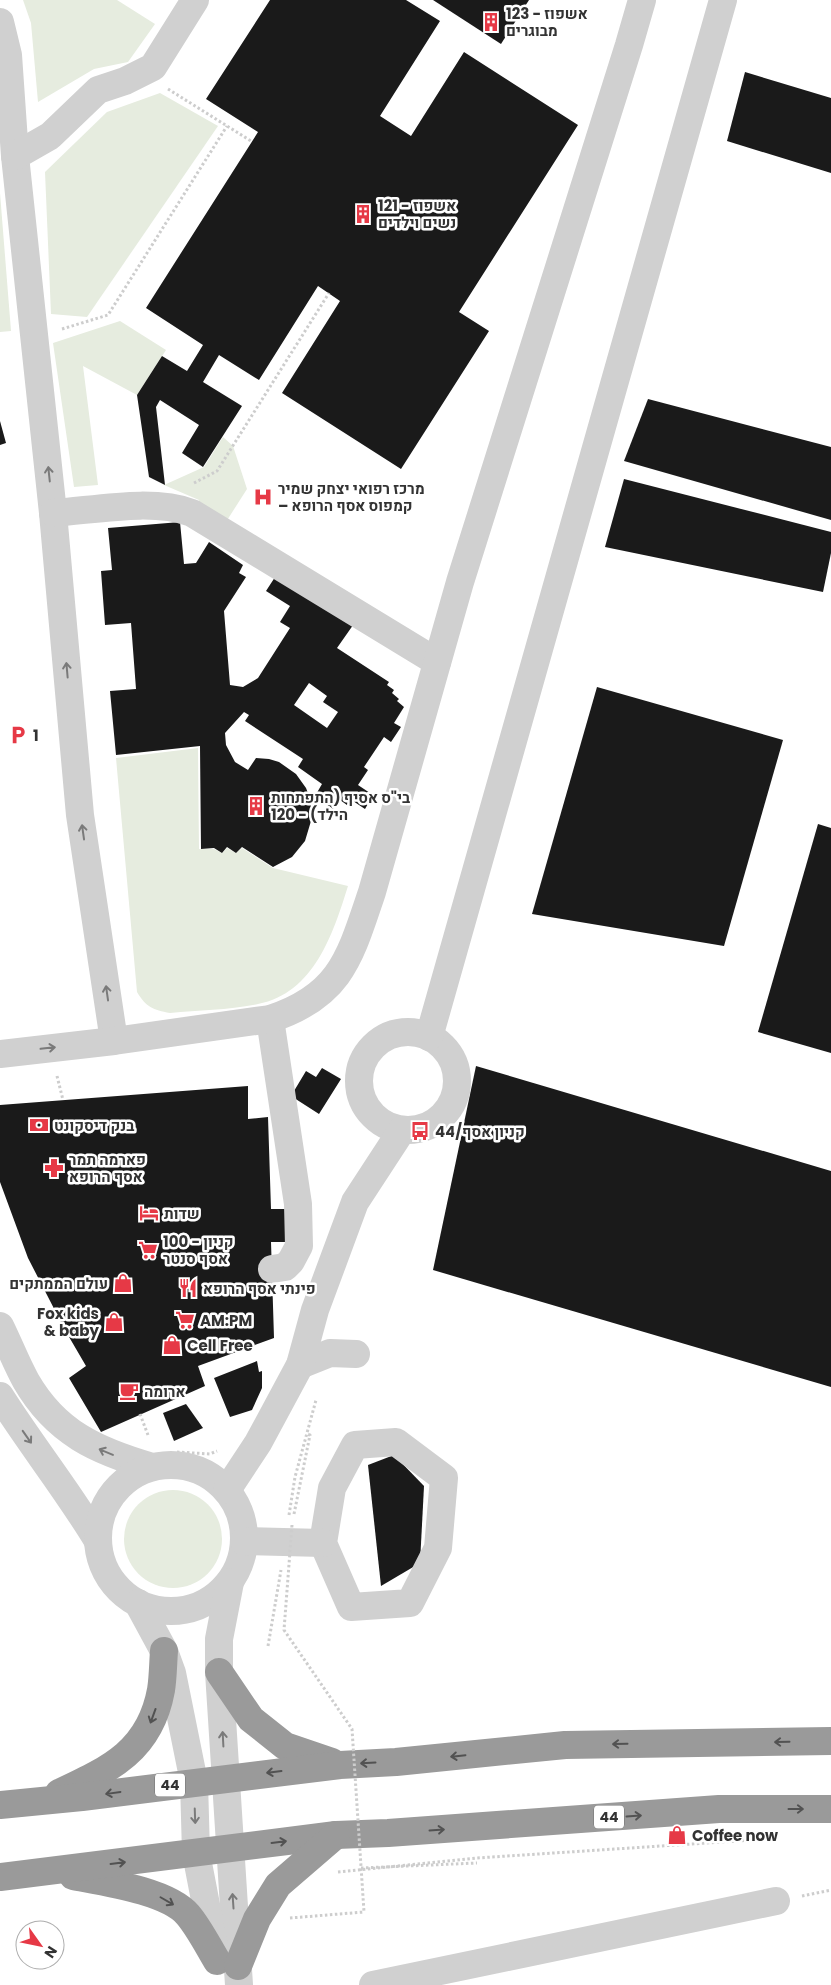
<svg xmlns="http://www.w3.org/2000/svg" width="831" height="1985" viewBox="0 0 831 1985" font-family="Poppins,Heebo,sans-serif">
  <rect width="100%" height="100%" fill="#fff"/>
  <g fill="#e6ecdf">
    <path d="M23 0H117L155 24 128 62 94 69 38 102 31 23Z"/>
    <path d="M160 93 218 126 87 317 51 314 45 172 107 112Z"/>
    <path d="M0 193 11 331 0 332Z"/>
    <path d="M120 321 166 350 137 395 83 366 98 485 74 487 53 343Z"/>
    <path d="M223 437 233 446 247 489 224 525 195 509 199 500 164 485 204 467Z"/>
    <path d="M198 748 199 849H214L222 853 227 848 236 853 242 848 273 868 348 886C333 934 314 993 258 1004 229 1010 199 1010 170 1013 153 1010 146 1007 137 992L116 758Z"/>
    <circle cx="173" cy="1539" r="49"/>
  </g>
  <g fill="#1a1a1a" fill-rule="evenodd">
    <path d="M270 0H406L440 21 380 116 411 136 464 52 578 125 459 312 489 331 401 469 282 393 340 301 318 286 259 380 219 355 203 382 242 406 203 467 182 453 199 425 160 400 156 407 165 485 149 477 137 395 162 356 187 371 203 345 146 308 258 132 206 99Z"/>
    <path d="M433 0H529L501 44Z"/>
    <path d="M745 72 831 98V173L727 141Z"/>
    <path d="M648 399 831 447V520L624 461Z"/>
    <path d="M0 421 6 443 0 445Z"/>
    <path d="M624 479 831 532V553L823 592 605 547Z"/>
    <path d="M180 522 184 564 196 563 209 542 243 565 239 573 246 577 224 611 230 685 243 687 258 678 290 628 280 622 290 606 266 591 277 574 358 618 337 648 389 682 387 685 394 690 392 693 399 699 397 701 404 707 394 723 401 727 391 742 384 737 364 767 368 770 358 785 373 795 365 809 350 799 347 805 340 800 333 809 315 796 322 784 298 767 303 759 245 721 249 715 244 712 225 733 226 745 235 762 248 770 256 758 269 759 279 762 296 774 306 788 311 801V821L305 841 292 857 273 867 242 847 236 853 227 847 222 853 214 848 201 849 200 746 116 755 110 691 136 689 131 623 105 625 101 571 112 570 108 528ZM309 683 327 696 323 702 338 712 327 728 294 705Z"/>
    <path d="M597 687 783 740 724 946 532 914Z"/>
    <path d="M818 824 831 828V1053L758 1032Z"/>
    <path d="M476 1066 831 1171V1387L433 1270Z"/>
    <path d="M322 1068 341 1079 319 1114 291 1096 306 1071 316 1077Z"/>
    <path d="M248 1086V1119L268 1117 271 1209H293V1242H271L274 1338 198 1366 205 1386 101 1432 69 1378 86 1366 65 1330 28 1258 0 1182V1105Z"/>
    <path d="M257 1361 259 1372 262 1371V1388L252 1410 230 1417 214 1378Z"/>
    <path d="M186 1404 203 1428 174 1441 163 1413Z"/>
    <path d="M394 1455 424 1486 420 1563 381 1586 368 1465Z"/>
  </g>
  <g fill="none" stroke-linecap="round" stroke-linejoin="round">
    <g stroke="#cdcdcd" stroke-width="3" stroke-dasharray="2.5 2.5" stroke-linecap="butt">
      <path d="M168 89 251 141"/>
      <path d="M62 329 108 315 227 126"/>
      <path d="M194 483 217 471 329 293"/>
      <path d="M57 1076 63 1100"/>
      <path d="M140 1414 148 1435"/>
      <path d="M177 1452 210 1454 217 1451"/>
      <path d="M294 1514 310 1435 306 1434"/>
      <path d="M289 1515 295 1477 316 1400"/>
      <path d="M94 1569 110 1596"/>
      <path d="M268 1646 281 1570"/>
      <path d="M338 1872 477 1858 753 1840"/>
      <path d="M802 1896 831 1890"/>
      <path d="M290 1918 364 1912"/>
    </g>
    <g stroke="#d0d0d0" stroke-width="28">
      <path d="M0 22 8 55 15 156 53 513 80 815 114 1041"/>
      <path d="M15 156 50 136 98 90 125 81 153 67 195 0"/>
      <path d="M53 513C96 510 152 498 192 513L437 662"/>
      <path d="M270 1019 298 1204 299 1246 291 1261 285 1267 272 1269"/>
      <circle cx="408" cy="1081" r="49"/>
      <path d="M429 1037 723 0"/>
      <path d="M0 1054 114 1041 270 1019C341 996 350 957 372 892L460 582 629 45 642 0"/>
      <path d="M0 1326C9 1344 16 1363 26 1381 56 1433 97 1451 152 1467"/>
      <path d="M300 1365 330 1353 356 1354"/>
      <path d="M0 1396C31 1445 68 1491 98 1541"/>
      <path d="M396 1442 444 1478 438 1548 410 1603 351 1607 323 1543 332 1488 355 1445Z"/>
      <circle cx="171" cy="1538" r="73"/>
      <path d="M227 1490 258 1443 300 1365 315 1310 355 1202 402 1130"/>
      <path d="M244 1541 323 1543"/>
      <path d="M230 1582 219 1639V1672L239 1985"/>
      <path d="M138 1603 164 1651 172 1673 194 1782 196 1853 216 1957"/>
      <path d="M373 1985 776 1901"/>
    </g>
    <g stroke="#9a9a9a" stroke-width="28">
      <path d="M219 1672 251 1719 285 1746 332 1762"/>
      <path d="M59 1793C110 1769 150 1751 161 1690 163 1678 163 1664 164 1651"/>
      <path d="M0 1805 82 1797 340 1765 396 1762 565 1745 831 1741"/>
      <path d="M73 1876C104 1882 168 1891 188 1915 199 1928 208 1946 217 1961"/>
      <path d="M0 1877 336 1835 388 1833 719 1809H831"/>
      <path d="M238 1966 257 1919 278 1885 336 1835"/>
    </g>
    <g stroke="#cdcdcd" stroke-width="3" stroke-dasharray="2.5 2.5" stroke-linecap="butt">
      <path d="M292 1525 284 1630 352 1729 364 1912"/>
      <path d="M361 1868 477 1863"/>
    </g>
  </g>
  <defs><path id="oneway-shaft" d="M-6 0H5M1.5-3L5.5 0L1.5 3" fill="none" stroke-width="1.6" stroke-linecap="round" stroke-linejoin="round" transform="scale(1.25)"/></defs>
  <g stroke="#7a7a7a">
    <use href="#oneway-shaft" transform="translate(49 474) rotate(-96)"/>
    <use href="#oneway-shaft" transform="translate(67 670) rotate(-95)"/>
    <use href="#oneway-shaft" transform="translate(83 832) rotate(-98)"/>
    <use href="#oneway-shaft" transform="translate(107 993) rotate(-98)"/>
    <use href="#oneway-shaft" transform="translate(48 1048) rotate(-6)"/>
    <use href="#oneway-shaft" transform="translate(27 1437) rotate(55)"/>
    <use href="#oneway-shaft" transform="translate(106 1452) rotate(-157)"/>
    <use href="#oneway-shaft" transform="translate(223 1739) rotate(-93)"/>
    <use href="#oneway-shaft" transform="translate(195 1816) rotate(88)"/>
    <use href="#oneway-shaft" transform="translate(233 1901) rotate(-94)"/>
  </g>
  <g stroke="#525252">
    <use href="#oneway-shaft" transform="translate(153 1716) rotate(110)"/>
    <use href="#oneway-shaft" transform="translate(782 1742) rotate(179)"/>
    <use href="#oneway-shaft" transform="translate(620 1744) rotate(179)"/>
    <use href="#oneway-shaft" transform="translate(458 1756) rotate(174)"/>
    <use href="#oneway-shaft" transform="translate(368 1763) rotate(177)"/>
    <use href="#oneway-shaft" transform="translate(274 1772) rotate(173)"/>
    <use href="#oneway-shaft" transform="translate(113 1793) rotate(172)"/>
    <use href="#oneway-shaft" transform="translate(796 1809)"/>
    <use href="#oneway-shaft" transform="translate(634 1816) rotate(-4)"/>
    <use href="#oneway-shaft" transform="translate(437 1830) rotate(-4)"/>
    <use href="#oneway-shaft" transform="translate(279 1842) rotate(-7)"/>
    <use href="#oneway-shaft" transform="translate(118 1863) rotate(-7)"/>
    <use href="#oneway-shaft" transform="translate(167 1901) rotate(30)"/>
  </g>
  <defs>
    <g id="building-bare" transform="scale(1.5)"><path d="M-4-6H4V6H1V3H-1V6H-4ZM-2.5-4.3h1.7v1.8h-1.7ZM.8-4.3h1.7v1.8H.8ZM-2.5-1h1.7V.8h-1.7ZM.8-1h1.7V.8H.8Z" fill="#e63946" stroke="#fff" stroke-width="2.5" paint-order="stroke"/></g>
    <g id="hospital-bare" transform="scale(1.5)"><path d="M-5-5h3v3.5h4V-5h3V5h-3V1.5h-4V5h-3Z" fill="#e63946" stroke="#fff" stroke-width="2.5" paint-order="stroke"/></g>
    <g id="parking-bare" transform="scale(1.5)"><path d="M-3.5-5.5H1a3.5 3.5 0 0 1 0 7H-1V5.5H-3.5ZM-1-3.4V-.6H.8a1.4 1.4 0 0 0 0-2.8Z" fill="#e63946" stroke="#fff" stroke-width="2.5" paint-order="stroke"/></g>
    <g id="bank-bare" transform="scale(1.5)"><path d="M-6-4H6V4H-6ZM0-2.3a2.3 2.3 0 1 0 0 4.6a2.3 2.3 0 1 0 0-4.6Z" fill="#e63946" stroke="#fff" stroke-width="2.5" paint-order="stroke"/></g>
    <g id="bus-bare" transform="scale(1.5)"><path d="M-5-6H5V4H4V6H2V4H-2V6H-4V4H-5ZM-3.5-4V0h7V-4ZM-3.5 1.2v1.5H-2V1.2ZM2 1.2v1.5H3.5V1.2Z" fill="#e63946" stroke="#fff" stroke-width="2.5" paint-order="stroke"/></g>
    <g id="pharmacy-bare" transform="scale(1.5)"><path d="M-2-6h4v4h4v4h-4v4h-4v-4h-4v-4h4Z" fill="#e63946" stroke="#fff" stroke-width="2.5" paint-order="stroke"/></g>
    <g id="hotel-bare" transform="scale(1.5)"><path d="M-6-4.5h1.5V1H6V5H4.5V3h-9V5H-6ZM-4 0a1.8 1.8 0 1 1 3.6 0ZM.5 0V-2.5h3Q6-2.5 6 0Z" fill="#e63946" stroke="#fff" stroke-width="2.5" paint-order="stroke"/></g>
    <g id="supermarket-bare" transform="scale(1.5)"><path d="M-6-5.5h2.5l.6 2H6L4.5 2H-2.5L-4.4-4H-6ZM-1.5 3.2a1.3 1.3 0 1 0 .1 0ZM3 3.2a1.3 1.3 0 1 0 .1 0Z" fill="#e63946" stroke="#fff" stroke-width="2.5" paint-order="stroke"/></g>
    <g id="shop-bare" transform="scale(1.5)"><path d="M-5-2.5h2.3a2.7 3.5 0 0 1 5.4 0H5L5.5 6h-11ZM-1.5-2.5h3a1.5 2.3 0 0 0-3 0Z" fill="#e63946" stroke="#fff" stroke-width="2.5" paint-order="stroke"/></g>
    <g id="restaurant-bare" transform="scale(1.5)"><path d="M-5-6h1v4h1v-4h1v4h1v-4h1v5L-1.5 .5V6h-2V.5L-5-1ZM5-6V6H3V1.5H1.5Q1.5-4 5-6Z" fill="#e63946" stroke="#fff" stroke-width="2.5" paint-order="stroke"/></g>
    <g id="cafe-bare" transform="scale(1.5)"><path d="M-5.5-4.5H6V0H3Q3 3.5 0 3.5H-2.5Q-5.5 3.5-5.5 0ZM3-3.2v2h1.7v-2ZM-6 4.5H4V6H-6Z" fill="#e63946" stroke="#fff" stroke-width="2.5" paint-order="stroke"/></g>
  </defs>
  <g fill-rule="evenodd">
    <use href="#building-bare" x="491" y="22"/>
    <use href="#building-bare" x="363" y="214"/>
    <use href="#hospital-bare" x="263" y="497"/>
    <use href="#parking-bare" x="18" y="735"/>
    <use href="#building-bare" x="256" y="806"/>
    <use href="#bank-bare" x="39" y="1125"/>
    <use href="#bus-bare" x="420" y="1131"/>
    <use href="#pharmacy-bare" x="54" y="1168"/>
    <use href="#hotel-bare" x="149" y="1213"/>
    <use href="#supermarket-bare" x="148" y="1250"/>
    <use href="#shop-bare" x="123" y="1283"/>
    <use href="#restaurant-bare" x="188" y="1288"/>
    <use href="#supermarket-bare" x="185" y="1320"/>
    <use href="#shop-bare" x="114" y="1322"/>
    <use href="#shop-bare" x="172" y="1345"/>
    <use href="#cafe-bare" x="129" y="1391"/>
    <use href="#shop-bare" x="677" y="1835"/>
  </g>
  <g text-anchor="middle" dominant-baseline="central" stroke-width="5" stroke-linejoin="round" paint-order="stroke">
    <g fill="#fff" stroke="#707070" stroke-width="1">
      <rect x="155" y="1773.5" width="30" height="23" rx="4"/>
      <rect x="594" y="1805.5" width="30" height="23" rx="4"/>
    </g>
    <g font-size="14" font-weight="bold" fill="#333">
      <text x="170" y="1785">44</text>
      <text x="609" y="1817">44</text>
    </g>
    <g font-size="15" font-weight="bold" fill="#333" stroke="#fff" text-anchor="start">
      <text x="506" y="13">123 - אשפוז<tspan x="506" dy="17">מבוגרים</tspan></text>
      <text x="378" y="205">121 - אשפוז<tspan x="378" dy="17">נשים וילדים</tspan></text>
      <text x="278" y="488">מרכז רפואי יצחק שמיר<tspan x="278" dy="17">– קמפוס אסף הרופא</tspan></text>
      <text x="33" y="735">1</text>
      <text x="271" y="797">בי"ס אסיף (התפתחות<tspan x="271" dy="17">הילד) - 120</tspan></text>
      <text x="54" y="1125">בנק דיסקונט</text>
      <text x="435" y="1131">קניון אסף/44</text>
      <text x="69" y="1159">פארמה תמר<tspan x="69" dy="17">אסף הרופא</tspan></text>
      <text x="164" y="1213">שדות</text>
      <text x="163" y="1241">100 - קניון<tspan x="163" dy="17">אסף סנטר</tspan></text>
      <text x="108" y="1283" text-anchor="end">עולם הממתקים</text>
      <text x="203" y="1288">פינתי אסף הרופא</text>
      <text x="99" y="1313" text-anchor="end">Fox kids<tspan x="99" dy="17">&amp; baby</tspan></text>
      <text x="200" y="1320">AM:PM</text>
      <text x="187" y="1345">Cell Free</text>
      <text x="144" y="1391">ארומה</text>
      <text x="692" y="1835">Coffee now</text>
    </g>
  </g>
  <g transform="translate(40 1945) rotate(123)"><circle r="24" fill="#ffffff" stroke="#adadad"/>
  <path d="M0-4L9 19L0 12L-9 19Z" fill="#e63946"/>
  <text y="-8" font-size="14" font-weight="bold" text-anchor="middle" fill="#333333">N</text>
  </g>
</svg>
